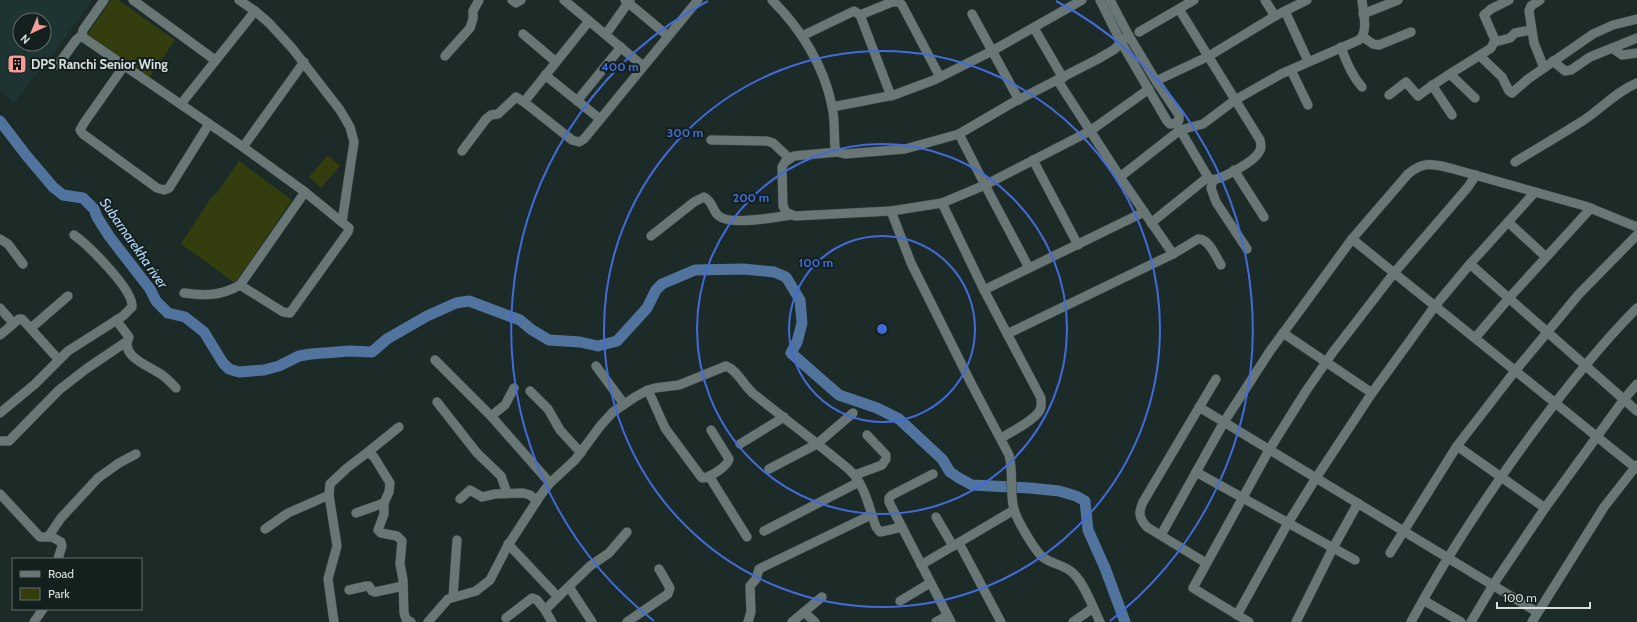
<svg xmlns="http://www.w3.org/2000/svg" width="1637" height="622" viewBox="0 0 1637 622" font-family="Cabin,sans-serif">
  <rect width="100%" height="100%" fill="#1c2a28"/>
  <path fill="#1e3432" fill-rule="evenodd" d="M0 0H92L66 37 14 103 0 89ZM20 20H44V44H20Z"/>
  <g fill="#333d0e">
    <path d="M111 0H118L175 40 149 78 87 35Z"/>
    <path d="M328 155 340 166 321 188 309 177Z"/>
    <path d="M239 161 292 200 235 283 181 244 210 199 217 193Z"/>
  </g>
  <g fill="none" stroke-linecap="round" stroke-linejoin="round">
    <path stroke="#50749d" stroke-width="11" d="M0 121 26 155 53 187 63 195 83 198 94 209 97 217 109 236 150 289 156 301 168 313 185 317 204 332 223 363 229 369 239 372 264 370 279 366 299 356 311 354 350 351 372 352 387 339 427 316 456 303 469 301 520 320 532 330 549 340 580 342 598 346 617 341 647 308 656 290 662 284 695 270 743 269 774 272 786 277 800 300 802 323 797 342 791 353 839 395 877 408 899 419 942 459 950 472 959 478 972 485 1030 488 1059 491 1076 496 1085 501 1088 530 1105 568 1125 622"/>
    <g stroke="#3d4847" stroke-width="10">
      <g id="minor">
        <path d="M104 0 83 30 82 35 84 38 243 147 305 192 349 228 348 232 290 313 283 312 240 285"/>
        <path d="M133 0 215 60"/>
        <path d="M239 0 255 11 269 23 292 48 340 110 350 127 354 142 342 222"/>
        <path d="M512 0 516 3 521 0"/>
        <path d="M564 0 643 66"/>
        <path d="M625 0 668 36"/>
        <path d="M772 0C801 29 824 66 832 106 835 119 834 134 835 147L837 152 845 154 905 149 959 134 1012 103 1098 59 1115 49 1121 42 1129 36"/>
        <path d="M1100 0 1121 42 1167 121 1170 124 1176 123"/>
        <path d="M1110 0 1129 36 1156 81 1179 115V120L1176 123"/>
        <path d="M1265 0 1275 16"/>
        <path d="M1540 0 1531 6 1529 11 1534 43 1544 68"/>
        <path d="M1285 11 1308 61"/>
        <path d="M972 14 1019 100"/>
        <path d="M1363 14 1398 0"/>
        <path d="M860 15 892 2H899L902 5 940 77"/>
        <path d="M1034 28 1063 78"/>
        <path d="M1139 32 1194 0"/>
        <path d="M523 34 556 62"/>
        <path d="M606 34 630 0"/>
        <path d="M802 36 854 11 860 15 891 96"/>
        <path d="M1363 37 1373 44 1379 45 1411 32"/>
        <path d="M1495 42 1510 38 1515 33 1531 30"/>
        <path d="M1341 47C1346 62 1352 76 1362 87"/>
        <path d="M1612 48 1622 55 1637 53"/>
        <path d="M445 56 470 28 473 19V11L479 0"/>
        <path d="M1480 56 1502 77 1509 91 1512 93 1528 79 1593 34 1613 25 1637 19"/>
        <path d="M1553 61 1565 71 1571 70 1590 57 1637 38"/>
        <path d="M58 65 76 40 82 35"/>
        <path d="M124 66 84 123 80 130 83 134 157 188 164 190 169 188 209 124"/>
        <path d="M1291 70 1308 105"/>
        <path d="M1450 74 1475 98"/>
        <path d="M545 75 600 119"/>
        <path d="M1058 81 1120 177 1173 254"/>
        <path d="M1156 81 1209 56 1275 16 1307 0"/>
        <path d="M1432 85 1452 115"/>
        <path d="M1389 95 1406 82 1418 96C1441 78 1467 64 1491 48L1495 40 1484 15 1491 9 1509 0"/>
        <path d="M577 101 621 47"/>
        <path d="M524 102 589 21"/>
        <path d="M181 104 255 11"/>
        <path d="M832 107 894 95 934 80 992 51 1082 0"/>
        <path d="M1176 123 1208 177 1213 180C1223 178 1254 162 1259 152 1262 148 1261 145 1260 140L1179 9"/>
        <path d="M959 134 985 185 942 203 891 211 911 263 972 385 1009 455C1014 472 1009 492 1014 509 1016 519 1036 553 1044 558 1054 565 1066 565 1074 574 1085 585 1093 608 1100 622"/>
        <path d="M711 140 767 141 773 143 789 158"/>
        <path d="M243 147 304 62"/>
        <path d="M462 151 486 119 491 115 498 114 516 97 524 102 572 140 579 142 584 139 698 0"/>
        <path d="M837 152 794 156 785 162 782 167 783 206 786 212 795 216 891 211"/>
        <path d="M1033 160 1078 245"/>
        <path d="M1515 162C1538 148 1562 134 1584 120 1602 108 1617 91 1637 83"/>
        <path d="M1234 170 1264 217"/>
        <path d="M1120 177 1180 130 1203 124 1235 100 1281 74 1359 40C1369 32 1363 12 1362 0"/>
        <path d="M1213 180 1211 188 1216 202 1247 249"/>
        <path d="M942 203 984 290 1041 398C1041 402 1042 406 1040 410 1035 420 1011 432 1001 438"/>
        <path d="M1508 222 1546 257"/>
        <path d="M1151 223 1208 177"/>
        <path d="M651 236 694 202 704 197C713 201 712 211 719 216 730 226 776 217 791 215"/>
        <path d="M0 239 8 244 23 264"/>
        <path d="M1352 239 1637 469"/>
        <path d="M1470 264 1637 411"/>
        <path d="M1029 268 985 185 1090 131 1149 89"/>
        <path d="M984 290 1144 212"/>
        <path d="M184 293C205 296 221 296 240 285L305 192"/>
        <path d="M0 308 13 323"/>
        <path d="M116 320 129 337C119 357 150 366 162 375 168 379 172 384 176 388"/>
        <path d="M31 328 68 296"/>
        <path d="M1283 333 1372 393"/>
        <path d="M1007 334 1173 254 1198 239C1209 238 1216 257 1221 265"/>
        <path d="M0 335 19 319H22L59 360"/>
        <path d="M1475 338 1509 298 1591 208"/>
        <path d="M435 360 491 416 550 483"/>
        <path d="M596 366 624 404"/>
        <path d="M648 390 665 428 702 478C709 478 727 467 729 459L711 430"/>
        <path d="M530 391 548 409 560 430 581 453"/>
        <path d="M437 402 477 453 501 476 507 493"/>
        <path d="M1199 407 1537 612"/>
        <path d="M0 413 35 384 68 351 123 316 132 307C134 290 88 245 74 235"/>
        <path d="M491 416 505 405 514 388"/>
        <path d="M0 441H9L59 390 86 369 126 342"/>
        <path d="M740 444 784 417"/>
        <path d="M1457 446 1545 508"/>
        <path d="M368 452 399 427"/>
        <path d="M769 469 817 444 853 413"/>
        <path d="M1196 472 1355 560"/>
        <path d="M933 474 892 495 889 498V502L951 622"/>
        <path d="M855 475 882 465 886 459V455L867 435"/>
        <path d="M709 476 747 537"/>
        <path d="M0 494 40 537H52L61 542 62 546 58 559"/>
        <path d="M329 495 337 546 328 579 334 622"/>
        <path d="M460 499 470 490 482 497 495 494 523 493 530 495 537 501"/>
        <path d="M356 513 384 503"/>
        <path d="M936 517 953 546"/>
        <path d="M265 529 288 513 329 495 330 484 347 468 368 452 374 457 390 483 389 492 384 503V514L378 530 381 533 397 536 402 541 400 564 403 580 404 613 406 619 411 622"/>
        <path d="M764 531 859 482"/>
        <path d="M1161 535 1224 422 1270 351 1352 239 1408 174C1423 161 1432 164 1450 168L1585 206 1637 227"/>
        <path d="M48 537 61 518 98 478 119 463 136 454"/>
        <path d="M959 543 1001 622"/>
        <path d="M508 544 558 597 545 610 552 622"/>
        <path d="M1390 553 1457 446 1515 371 1579 294 1637 235"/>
        <path d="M1206 563 1147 527C1139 518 1138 513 1143 502L1216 379"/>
        <path d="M921 565 1014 510"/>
        <path d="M569 587 592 622"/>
        <path d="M349 590 367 586H369L372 591 375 592 403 586"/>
        <path d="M453 597 457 540"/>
        <path d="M558 597 590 566 609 553 627 532"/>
        <path d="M1423 600 1461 622"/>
        <path d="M900 601 930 583"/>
        <path d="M804 612 815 622"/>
        <path d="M1237 615 1288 523 1316 478 1372 393 1435 306 1470 264 1535 192"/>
        <path d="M506 618 532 598 537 600 545 610"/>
        <path d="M34 622 43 609"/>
        <path d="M428 622 448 599 476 591 490 580 507 547 540 496 550 483 575 460 601 425 613 412 635 397 648 390 655 388 679 385 726 366C739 371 743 386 755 395 780 415 805 434 830 454 838 461 849 468 855 476 866 490 870 511 876 527L880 532 902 527"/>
        <path d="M627 622 668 594 670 588 659 569"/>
        <path d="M748 622 751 612 750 586 756 579 759 569 871 515"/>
        <path d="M792 622 822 597"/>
        <path d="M936 622 947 616"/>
        <path d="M1073 622 1093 608"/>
        <path d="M1249 622 1193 588 1269 450 1306 391 1333 352 1394 273 1468 187 1476 175"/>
        <path d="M1296 622 1333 548 1358 503"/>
        <path d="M1411 622C1447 555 1489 492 1534 431 1566 388 1599 346 1637 308"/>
        <path d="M1471 622 1493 585 1545 508 1625 398 1637 384"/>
        <path d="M1532 622 1604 507 1637 465"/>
      </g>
    </g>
    <use href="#minor" stroke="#687775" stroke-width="9"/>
  </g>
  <g fill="none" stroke="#426bd9" stroke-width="2">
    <circle cx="882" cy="329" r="93"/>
    <circle cx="882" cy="329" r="185"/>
    <circle cx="882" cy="329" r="278"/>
    <path d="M654 621A371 371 0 0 1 708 1M1056 1A371 371 0 0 1 1110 621"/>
  </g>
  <defs>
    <g id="building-square" transform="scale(1)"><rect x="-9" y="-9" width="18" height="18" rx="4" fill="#f59b98" stroke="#13201e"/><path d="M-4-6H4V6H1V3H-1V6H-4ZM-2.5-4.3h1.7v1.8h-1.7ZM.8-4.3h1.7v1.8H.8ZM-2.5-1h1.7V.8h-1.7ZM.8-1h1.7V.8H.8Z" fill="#111"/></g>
  </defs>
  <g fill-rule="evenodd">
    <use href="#building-square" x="17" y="64"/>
  </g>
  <g text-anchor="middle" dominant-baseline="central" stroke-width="4" stroke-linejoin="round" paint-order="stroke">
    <g font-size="13" font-weight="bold" fill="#d8e0df" stroke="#13201e" text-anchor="start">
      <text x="31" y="64">DPS Ranchi Senior Wing</text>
    </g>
    <g font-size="14" font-style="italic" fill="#b5d6fc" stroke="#13201e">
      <text transform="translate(134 243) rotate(55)">Subarnarekha river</text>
    </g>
  </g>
  <circle cx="882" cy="329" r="6" fill="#426bd9" stroke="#13201e" stroke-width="2"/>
  <g font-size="12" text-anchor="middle" font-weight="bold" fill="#426bd9" stroke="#13201e" stroke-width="4" stroke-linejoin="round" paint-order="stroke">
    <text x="620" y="71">400 m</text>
    <text x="685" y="137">300 m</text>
    <text x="751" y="202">200 m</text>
    <text x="816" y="267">100 m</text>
  </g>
  <rect x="12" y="558" width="130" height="52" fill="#13201e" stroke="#626d6b"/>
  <rect x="20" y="571" width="20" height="6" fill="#687775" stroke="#626d6b"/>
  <text x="48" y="578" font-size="12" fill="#d8e0df">Road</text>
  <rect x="20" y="588" width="20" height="12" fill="#333d0e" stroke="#626d6b"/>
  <text x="48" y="598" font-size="12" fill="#d8e0df">Park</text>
  <g transform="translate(32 32) rotate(224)"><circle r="19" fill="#13201e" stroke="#626d6b"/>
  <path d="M0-3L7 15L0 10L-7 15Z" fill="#f59b98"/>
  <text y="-6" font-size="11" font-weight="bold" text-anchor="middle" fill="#d8e0df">N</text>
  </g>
  <path d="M1497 602v6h93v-6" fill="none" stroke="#d8e0df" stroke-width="2"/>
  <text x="1503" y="602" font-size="12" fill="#d8e0df" stroke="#13201e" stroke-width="3" paint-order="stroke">100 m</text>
</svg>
